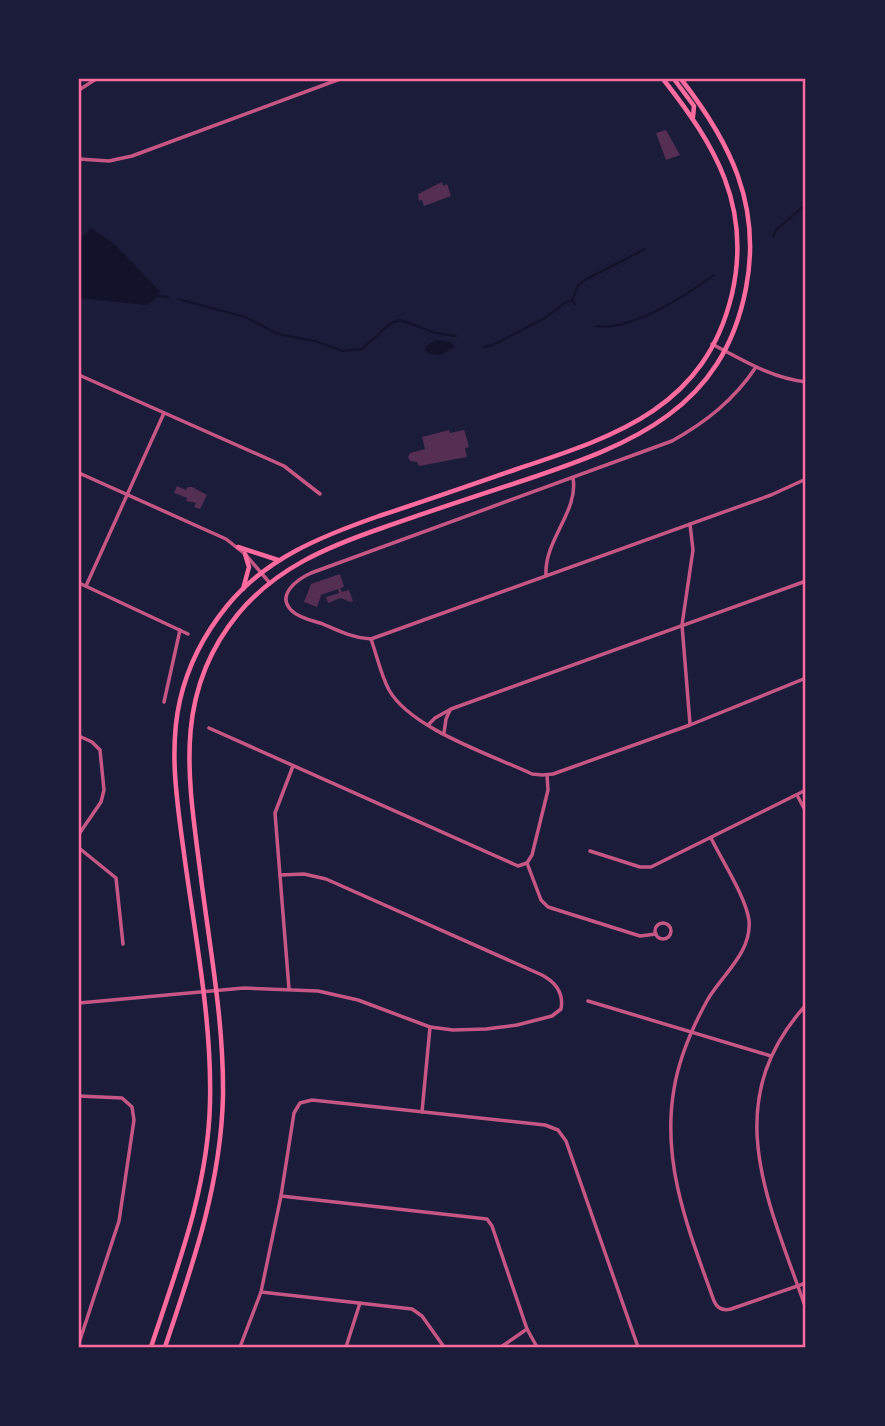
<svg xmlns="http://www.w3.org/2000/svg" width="885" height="1426" viewBox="0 0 885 1426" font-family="'Space Grotesk',sans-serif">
  <rect width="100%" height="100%" fill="#1b1b3a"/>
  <g fill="#12122b">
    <path d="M91 228 113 243 160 291 158 296 147 305 79 298V240Z"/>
    <path d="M436 340 450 342 455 347 440 355 429 354 425 350 426 346Z"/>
  </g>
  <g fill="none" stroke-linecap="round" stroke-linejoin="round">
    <g stroke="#12122b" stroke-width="2">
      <path d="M773 236 776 230 806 204"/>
      <path d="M158 296 168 297"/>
      <path d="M178 299 245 317 278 334 315 341 343 351 362 349 391 323 400 320 436 333 456 336"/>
      <path d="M572 300 578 286 583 281 645 249"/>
      <path d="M596 326C630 332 687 295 714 275"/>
      <path d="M484 347 493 345 543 319 566 302 572 301 575 304"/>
    </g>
  </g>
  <g fill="#542f53">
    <path d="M666 130 680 155 666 160 656 133Z"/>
    <path d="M442 182 443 186 447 184 451 196 424 206 422 200 419 201 418 194Z"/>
    <path d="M449 430 450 433 464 430 465 432 469 447 465 448 467 457 419 466 417 462 410 461 408 457 410 453 425 449 422 437Z"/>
    <path d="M177 486 186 490 188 487H192L207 495 200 509 194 507 196 503 186 501 187 498 174 493Z"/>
    <path d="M340 574 344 587 340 588 342 592 349 590 353 601 350 602 341 598 328 603 326 597 339 593 338 589 321 595 317 607 304 602 311 584Z"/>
  </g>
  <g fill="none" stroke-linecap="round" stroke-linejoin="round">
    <g stroke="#c65784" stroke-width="3.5">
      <path d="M79 90 96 79"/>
      <path d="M79 159 109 161 132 156 340 79"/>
      <path d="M712 344C743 360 771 378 806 382"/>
      <path d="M756 367C734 400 706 422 672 441L311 573C298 579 275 595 292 611 299 618 313 621 323 624 339 631 353 638 371 639L771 495 806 479"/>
      <path d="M79 375 284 466 320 494"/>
      <path d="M79 473 226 539 245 554 269 582"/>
      <path d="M690 524 693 550 682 625 690 724"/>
      <path d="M546 575C544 540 579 511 573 478"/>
      <path d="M79 583 188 634"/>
      <path d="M86 586 164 413"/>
      <path d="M371 639C377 656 381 675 389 690 411 729 492 755 532 774L542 775 553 774 690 725 806 678"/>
      <path d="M164 702 180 630"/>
      <path d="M428 725 435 718 451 709 806 581"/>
      <path d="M209 728 518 866 527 863 532 855 548 790 547 775"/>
      <path d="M444 733 446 719 450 710"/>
      <path d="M79 736 92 742 100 750 104 790 101 802 79 834"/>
      <path d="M797 795 806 812"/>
      <path d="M711 838C722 861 745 895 749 920 752 952 723 974 708 999 693 1026 679 1058 674 1089 661 1164 689 1231 714 1301 717 1308 723 1311 731 1309L806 1283"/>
      <path d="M79 848 116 878 123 944"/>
      <path d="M590 851 640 867H651L806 790"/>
      <path d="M527 863 541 900 548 907 640 936 656 934"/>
      <circle cx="663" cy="931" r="8"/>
      <path d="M289 989 275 813 293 766"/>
      <path d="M588 1001 771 1056"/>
      <path d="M79 1003 244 988 318 991 358 1000 430 1027 453 1030 486 1029 517 1025 552 1016 561 1009C564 993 555 982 542 975L326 879 304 874 280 875"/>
      <path d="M806 1005C717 1103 769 1202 806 1309"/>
      <path d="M79 1096 122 1098 132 1107 134 1120 119 1221 79 1343"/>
      <path d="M422 1112 430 1027"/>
      <path d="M281 1196 487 1219 492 1226 527 1329 537 1347"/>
      <path d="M261 1292 412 1309 422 1316 444 1347"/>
      <path d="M240 1347 261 1292 281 1196 294 1113 300 1103 312 1100 545 1125 558 1130 566 1141 638 1347"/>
      <path d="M346 1347 360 1303"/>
      <path d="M501 1347 527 1329"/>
    </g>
    <g stroke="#ff6b9d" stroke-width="4.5">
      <path d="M674 79 694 106 693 117"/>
      <path d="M238 547 278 560"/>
      <path d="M243 589 249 567 245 554"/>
      <path d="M151 1347C177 1268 208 1188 210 1103 212 1023 196 941 185 861 178 808 168 752 180 700 188 665 205 633 227 606 266 558 322 536 379 516 425 501 471 485 517 469 616 436 705 408 732 294 752 206 715 145 663 79"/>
      <path d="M165 1347C193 1264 221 1184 223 1096 224 1020 209 944 200 870 188 777 173 693 238 614 276 568 327 547 382 528 430 511 479 495 528 479 632 444 723 409 746 288 762 205 730 142 681 79"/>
    </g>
  </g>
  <rect width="885" height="1426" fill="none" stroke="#1b1b3a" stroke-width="161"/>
  <rect x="80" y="80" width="724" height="1266" fill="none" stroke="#ff6b9d" stroke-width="2.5"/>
</svg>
